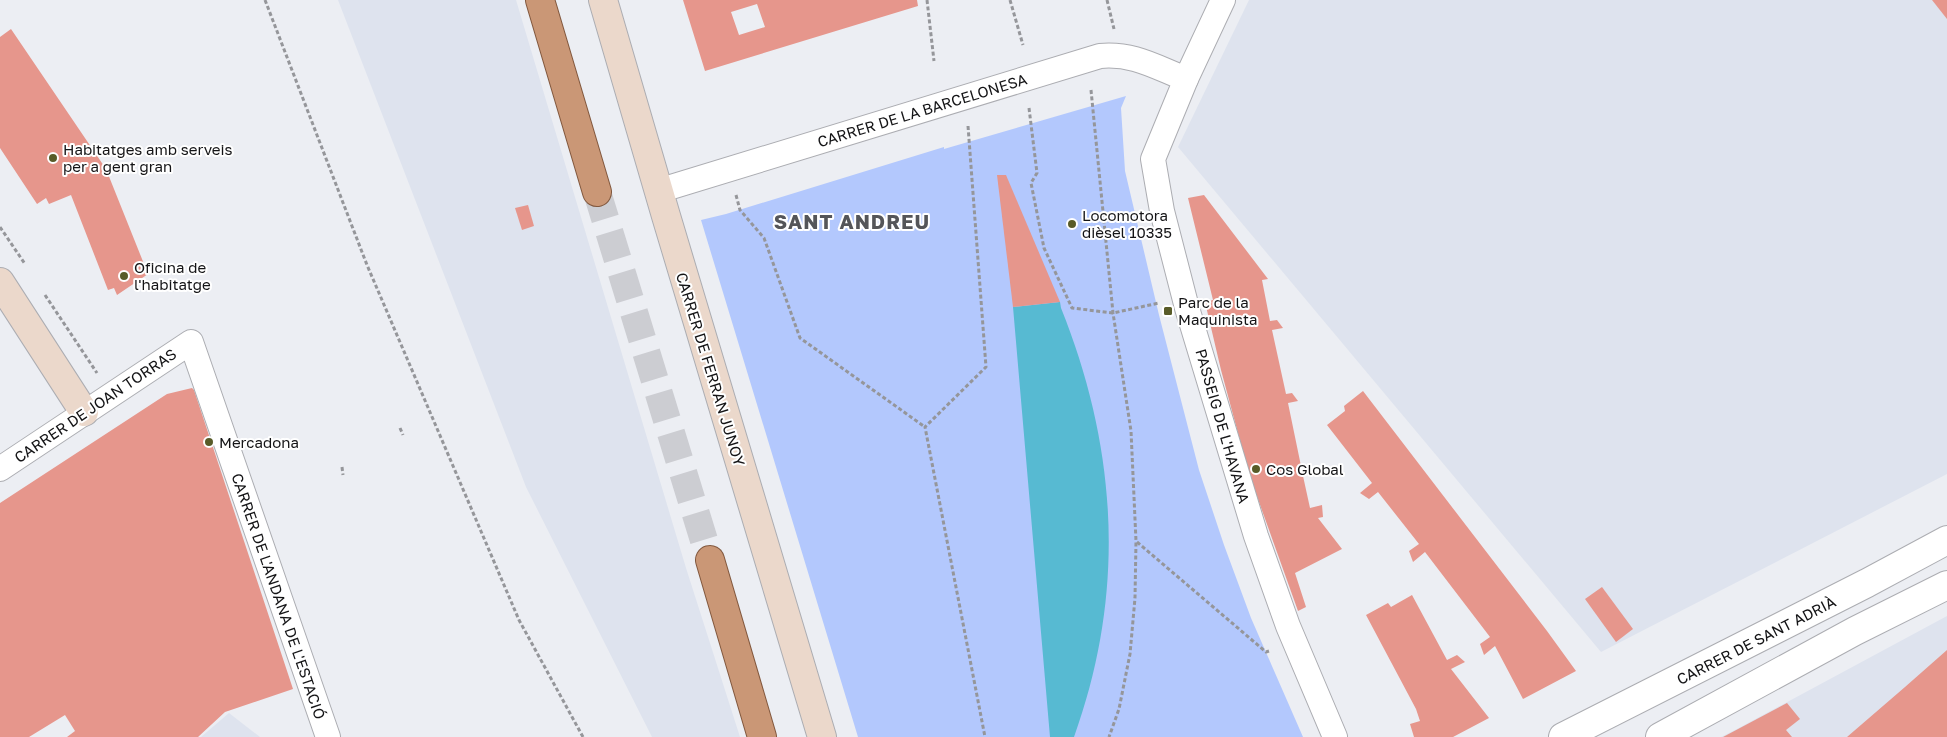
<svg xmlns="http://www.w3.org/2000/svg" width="1947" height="737" viewBox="0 0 1947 737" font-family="'Golos Text',sans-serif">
  <rect width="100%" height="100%" fill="#eceef3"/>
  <g fill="#dee3ee">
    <path d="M338 0H516L686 568 740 737H652L526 487Z"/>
    <path d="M1249 0H1947V474L1601 652 1178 147Z"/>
    <path d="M1947 616V737H1721L1735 730Z"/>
    <path d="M229 713 260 737H201Z"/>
  </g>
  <path fill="#b3c8fd" d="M1126 96 1121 108 1125 171 1159 315 1199 470 1224 545 1251 618 1303 737H858L701 220 726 214 944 147V149Z"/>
  <path fill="#57bad2" d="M1060 302 1061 308C1118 450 1126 593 1074 737H1050L1013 307Z"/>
  <g fill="#e6968c" fill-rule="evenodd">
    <path d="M683 0H917L918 6 705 71ZM757 4 765 27 739 35 731 12Z"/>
    <path d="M1932 0H1947V19Z"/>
    <path d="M11 29 106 169 148 274 117 295 114 288 108 290 71 195 49 204 46 198 37 204 0 148V37Z"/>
    <path d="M997 175H1006L1060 302 1013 307Z"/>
    <path d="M1204 195 1268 279 1262 280 1270 321 1277 320 1283 328 1272 330 1286 394 1292 393 1298 401 1288 403 1301 466 1312 464 1310 474 1303 476 1310 508 1322 505 1323 517 1318 518 1342 549 1295 573 1306 607 1298 611 1249 474 1221 370 1205 302 1213 300 1188 198Z"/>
    <path d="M528 205 534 226 522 230 515 208Z"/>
    <path d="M192 388 194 390 293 689 225 712 198 737H67L75 731 65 715 29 737H0V503L167 394Z"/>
    <path d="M1363 391 1547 631 1576 671 1523 699 1495 646 1484 655 1480 644 1490 637 1425 552 1413 562 1409 551 1419 544 1378 492 1369 499 1360 493 1372 483 1327 425 1345 411 1344 406Z"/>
    <path d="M1602 587 1633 629 1616 642 1585 599Z"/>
    <path d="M1412 595 1447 660 1457 655 1465 662 1451 669 1489 718 1453 737H1414L1410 724 1420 721 1416 709 1366 615 1388 603 1391 607Z"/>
    <path d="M1947 650V737H1847L1905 687Z"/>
    <path d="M1787 703 1800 719 1786 730 1792 737H1723Z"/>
  </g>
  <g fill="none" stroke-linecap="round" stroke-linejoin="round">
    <path stroke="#cccdd2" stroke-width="28" stroke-dasharray="28 14" stroke-linecap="butt" d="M597 192 710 560"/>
    <g stroke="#acadb2" stroke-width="26">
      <g id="minor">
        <path d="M1223 0 1186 79 1153 159 1162 211 1187 308 1256 536 1288 626 1335 737"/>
        <path d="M658 191 1100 56C1134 53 1155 67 1186 79"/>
        <path d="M0 469 191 342 328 737"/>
      </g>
    </g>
    <g stroke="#acadb2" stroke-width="30">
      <g id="tertiary">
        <path d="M1563 737 1867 583 1947 540"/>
        <path d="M1660 737 1855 631 1947 585"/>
      </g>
    </g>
    <g stroke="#acadb2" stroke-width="30">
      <g id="secondary">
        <path d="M603 0 666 216 822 737"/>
        <path d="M0 282 84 412"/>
      </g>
    </g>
    <g stroke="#82583e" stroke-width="30">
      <g id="trunk">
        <path d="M540 0 597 192"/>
        <path d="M710 560 762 737"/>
      </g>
    </g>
    <g stroke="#95969a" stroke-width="3" stroke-dasharray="4 2.5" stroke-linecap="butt">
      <path d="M265 0 367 265 519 620 583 737"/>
      <path d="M927 0 934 61"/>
      <path d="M1010 0 1023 45"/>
      <path d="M1107 0 1114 29"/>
      <path d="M1091 90 1113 313 1131 431 1136 541 1135 598 1130 654 1119 709 1109 737"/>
      <path d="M1029 108 1037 173 1031 183 1044 248 1072 308 1113 313 1159 303"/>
      <path d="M968 126 986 367 925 427 985 737"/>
      <path d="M736 195 740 210 764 238 800 338 925 427"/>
      <path d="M0 227 25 264"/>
      <path d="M45 295 97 373"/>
      <path d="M400 428 403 435"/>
      <path d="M342 467 343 475"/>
      <path d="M1137 542 1266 652 1269 651"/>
    </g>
    <use href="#minor" stroke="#fff" stroke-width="24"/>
    <use href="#tertiary" stroke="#fff" stroke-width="28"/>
    <use href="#secondary" stroke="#ebd8cb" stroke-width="28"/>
    <use href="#trunk" stroke="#ca9776" stroke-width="28"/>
  </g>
  <g fill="#585b28" stroke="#fff" stroke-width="2">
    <circle cx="53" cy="158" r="5"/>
    <circle cx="1072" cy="224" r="5"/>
    <circle cx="124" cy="276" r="5"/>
    <rect x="1163" y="306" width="10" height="10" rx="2.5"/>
    <circle cx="209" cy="442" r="5"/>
    <circle cx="1256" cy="469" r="5"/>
  </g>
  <g text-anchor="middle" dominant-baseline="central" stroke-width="4" stroke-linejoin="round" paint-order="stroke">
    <g font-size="15" fill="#141416" stroke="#fff">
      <text transform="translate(922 110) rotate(-17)">CARRER DE LA BARCELONESA</text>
      <text transform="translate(711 369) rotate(73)">CARRER DE FERRAN JUNOY</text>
      <text transform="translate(95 405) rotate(-34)">CARRER DE JOAN TORRAS</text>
      <text transform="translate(1223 426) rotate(74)">PASSEIG DE L'HAVANA</text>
      <text transform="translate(279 596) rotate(71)">CARRER DE L'ANDANA DE L'ESTACIÓ</text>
      <text transform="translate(1756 640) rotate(-27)">CARRER DE SANT ADRIÀ</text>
    </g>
    <g font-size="15" fill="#141416" stroke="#fff" text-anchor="start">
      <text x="63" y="149">Habitatges amb serveis<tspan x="63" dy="17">per a gent gran</tspan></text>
      <text x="1082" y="215">Locomotora<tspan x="1082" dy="17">dièsel 10335</tspan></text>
      <text x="134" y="267">Oficina de<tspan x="134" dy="17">l'habitatge</tspan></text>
      <text x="1178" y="302">Parc de la<tspan x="1178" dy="17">Maquinista</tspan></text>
      <text x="219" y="442">Mercadona</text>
      <text x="1266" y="469">Cos Global</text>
    </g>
    <g font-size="20" font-weight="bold" letter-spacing="1" fill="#545559" stroke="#fff">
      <text x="852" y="221">SANT ANDREU</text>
    </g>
  </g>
</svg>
